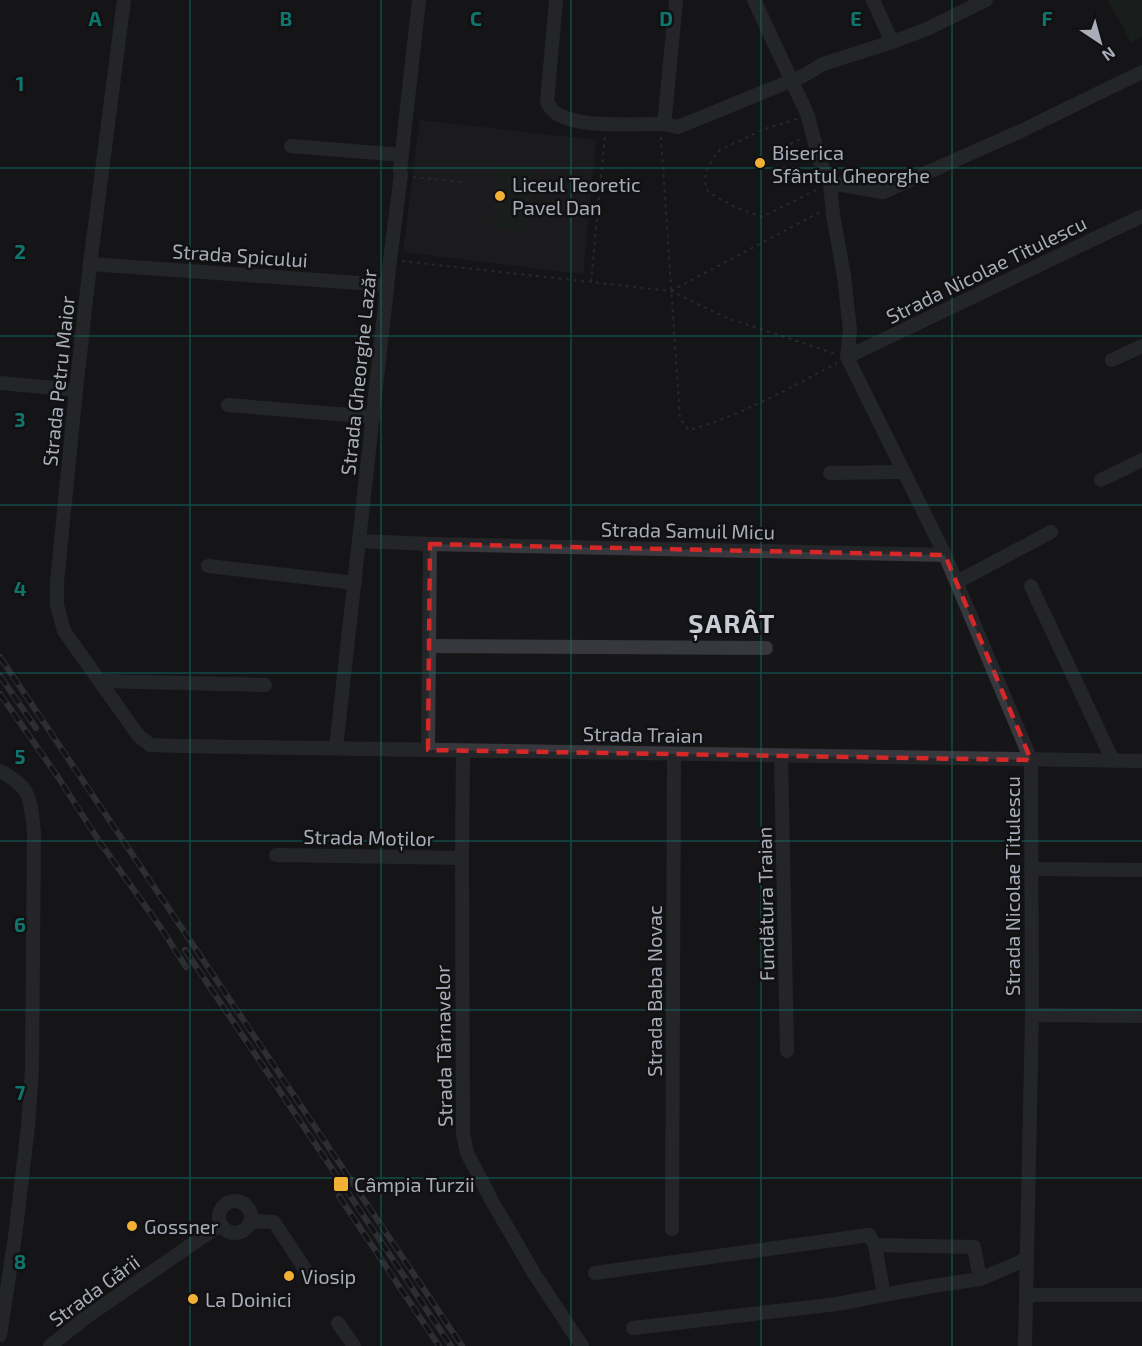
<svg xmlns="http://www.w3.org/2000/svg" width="1142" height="1346" viewBox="0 0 1142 1346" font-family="'Exo 2',sans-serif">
  <rect width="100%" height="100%" fill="#161618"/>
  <path fill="#222225" d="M420 120 596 140 583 274 403 252Z"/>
  <g fill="#1e261f">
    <path d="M1108 0H1142V37L1131 42Z"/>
    <path d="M498 164 534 167 528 231 491 228Z"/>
  </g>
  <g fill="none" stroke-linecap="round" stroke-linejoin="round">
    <g stroke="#3d3f44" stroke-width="2" stroke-dasharray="3 4.5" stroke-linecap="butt">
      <path d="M797 119 762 130 720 150 712 159 706 172 705 183 708 192 733 206 762 217 816 190"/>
      <path d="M661 137 680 419 689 430C741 416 789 388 837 363"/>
      <path d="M790 144 801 139"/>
      <path d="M413 177 461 182"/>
      <path d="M402 261 671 291 727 318 836 354"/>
      <path d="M591 282 605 136"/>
      <path d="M671 291 820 212"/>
    </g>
    <g stroke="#37383d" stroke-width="14">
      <path d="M124 0 90 264 76 390 57 582V605L64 631 138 735 150 745 182 746 1142 761"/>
      <path d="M556 0 547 102C550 106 551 110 556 113 577 128 633 124 659 124 666 124 672 126 678 127L803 76 823 64 892 42 927 29 986 0"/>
      <path d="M754 0 808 116 819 159 830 183 833 215 844 276 850 330 847 357 945 555 1031 760 1032 1015 1025 1346"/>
      <path d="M873 0 892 42"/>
      <path d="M660 124 664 122 665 116 676 0"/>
      <path d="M291 146 402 155"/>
      <path d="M830 183 883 192 1019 132 1142 72"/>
      <path d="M90 264 387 285"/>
      <path d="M847 357 1142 216"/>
      <path d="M1112 360 1142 346"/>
      <path d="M0 383 76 390"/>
      <path d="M228 405 373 417"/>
      <path d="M830 473 903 472"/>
      <path d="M1101 480 1142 460"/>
      <path d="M359 541 430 544 945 555"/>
      <path d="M208 566 355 583"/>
      <path d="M957 582 1051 532"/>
      <path d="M1031 586 1113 761"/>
      <path d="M429 646 766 648"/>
      <path d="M99 681 265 685"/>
      <path d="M336 748 390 260 401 175 400 170 419 0"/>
      <path d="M428 750 430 544"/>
      <path d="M463 751 462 858 463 1133 467 1153 493 1203 535 1275 582 1346"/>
      <path d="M781 756 787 1051"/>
      <path d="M0 771C32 787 30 800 34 832L32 1070 28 1126 15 1237 0 1335"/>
      <path d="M276 855 462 858"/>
      <path d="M1031 869 1142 870"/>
      <path d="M1032 1015 1142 1016"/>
      <circle cx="235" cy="1217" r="16"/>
      <path d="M251 1221 274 1222 309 1275"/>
      <path d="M672 1229 674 754"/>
      <path d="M875 1245 974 1247 980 1279"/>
      <path d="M595 1273 869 1235 875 1245 884 1295"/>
      <path d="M1026 1295H1142"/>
      <path d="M338 1323 354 1346"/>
      <path d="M633 1328 837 1304 926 1287 980 1279 1027 1259"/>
      <path d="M50 1346 85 1318 220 1225"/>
    </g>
    <g stroke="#4a4c52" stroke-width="6">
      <g id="rail">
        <path d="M0 657 462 1346"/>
        <path d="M0 676 36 728"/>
        <path d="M0 694 58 777 99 841 161 928 186 967"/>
        <path d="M185 950 451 1346"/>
        <path d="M339 1196 439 1346"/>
      </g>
    </g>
    <use href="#rail" stroke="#111113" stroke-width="4" stroke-dasharray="11" stroke-linecap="butt"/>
  </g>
  <path d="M0 0H1142V1346H0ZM430 544 945 555 1031 760 428 750Z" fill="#161618" fill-opacity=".55" fill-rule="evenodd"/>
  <path fill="none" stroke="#d62828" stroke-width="4.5" stroke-dasharray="12 8" stroke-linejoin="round" d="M430 544 945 555 1031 760 428 750Z"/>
  <path fill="none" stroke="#0f766e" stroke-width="1.5" stroke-opacity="0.55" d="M190 0V1346M381 0V1346M571 0V1346M761 0V1346M952 0V1346M0 168H1142M0 336H1142M0 505H1142M0 673H1142M0 841H1142M0 1010H1142M0 1178H1142"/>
  <g fill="#f2b134" stroke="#111113" stroke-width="2">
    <circle cx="760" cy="163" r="6"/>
    <circle cx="500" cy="196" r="6"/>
    <rect x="333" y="1176" width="16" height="16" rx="3"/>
    <circle cx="132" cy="1226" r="6"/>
    <circle cx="289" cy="1276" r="6"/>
    <circle cx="193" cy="1299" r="6"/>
  </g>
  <g text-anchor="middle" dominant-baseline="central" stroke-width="5" stroke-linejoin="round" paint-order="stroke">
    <g font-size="20" fill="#a8adb8" stroke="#111113" text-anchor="start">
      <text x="772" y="152">Biserica<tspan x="772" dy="23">Sfântul Gheorghe</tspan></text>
      <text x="512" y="184">Liceul Teoretic<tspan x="512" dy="23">Pavel Dan</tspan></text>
      <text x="354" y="1184">Câmpia Turzii</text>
      <text x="144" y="1226">Gossner</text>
      <text x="301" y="1276">Viosip</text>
      <text x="205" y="1299">La Doinici</text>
    </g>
    <g font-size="20" fill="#a8adb8" stroke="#111113">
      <text transform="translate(240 255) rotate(4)">Strada Spicului</text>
      <text transform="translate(986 269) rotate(-26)">Strada Nicolae Titulescu</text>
      <text transform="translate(358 372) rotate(-84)">Strada Gheorghe Lazăr</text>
      <text transform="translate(58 381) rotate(-84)">Strada Petru Maior</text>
      <text transform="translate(688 530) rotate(1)">Strada Samuil Micu</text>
      <text transform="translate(643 734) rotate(1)">Strada Traian</text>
      <text transform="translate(369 837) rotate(1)">Strada Moților</text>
      <text transform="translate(1012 886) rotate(-90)">Strada Nicolae Titulescu</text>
      <text transform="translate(765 904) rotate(-91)">Fundătura Traian</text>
      <text transform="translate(654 991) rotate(-90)">Strada Baba Novac</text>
      <text transform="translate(443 1046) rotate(-91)">Strada Târnavelor</text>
      <text transform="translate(94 1290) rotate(-36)">Strada Gării</text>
    </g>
    <g font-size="26" font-weight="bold" letter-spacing="1.5" fill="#c9ccd4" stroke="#111113">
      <text x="732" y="622">ȘARÂT</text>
    </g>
  </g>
  <g font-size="20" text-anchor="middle" font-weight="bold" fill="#0f766e" stroke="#111113" stroke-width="5" stroke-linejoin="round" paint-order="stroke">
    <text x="95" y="26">A</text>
    <text x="286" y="26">B</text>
    <text x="476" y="26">C</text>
    <text x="666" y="26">D</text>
    <text x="856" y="26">E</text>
    <text x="1047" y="26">F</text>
    <text x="20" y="91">1</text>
    <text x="20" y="259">2</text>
    <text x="20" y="427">3</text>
    <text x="20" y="596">4</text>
    <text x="20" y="764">5</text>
    <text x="20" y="932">6</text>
    <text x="20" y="1100">7</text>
    <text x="20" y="1269">8</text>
  </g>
  <g transform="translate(1100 42) rotate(144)" stroke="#111113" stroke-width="4.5" paint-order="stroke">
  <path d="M0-4.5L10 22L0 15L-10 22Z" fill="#a8adb8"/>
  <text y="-9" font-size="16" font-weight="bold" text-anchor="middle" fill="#a8adb8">N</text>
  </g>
</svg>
